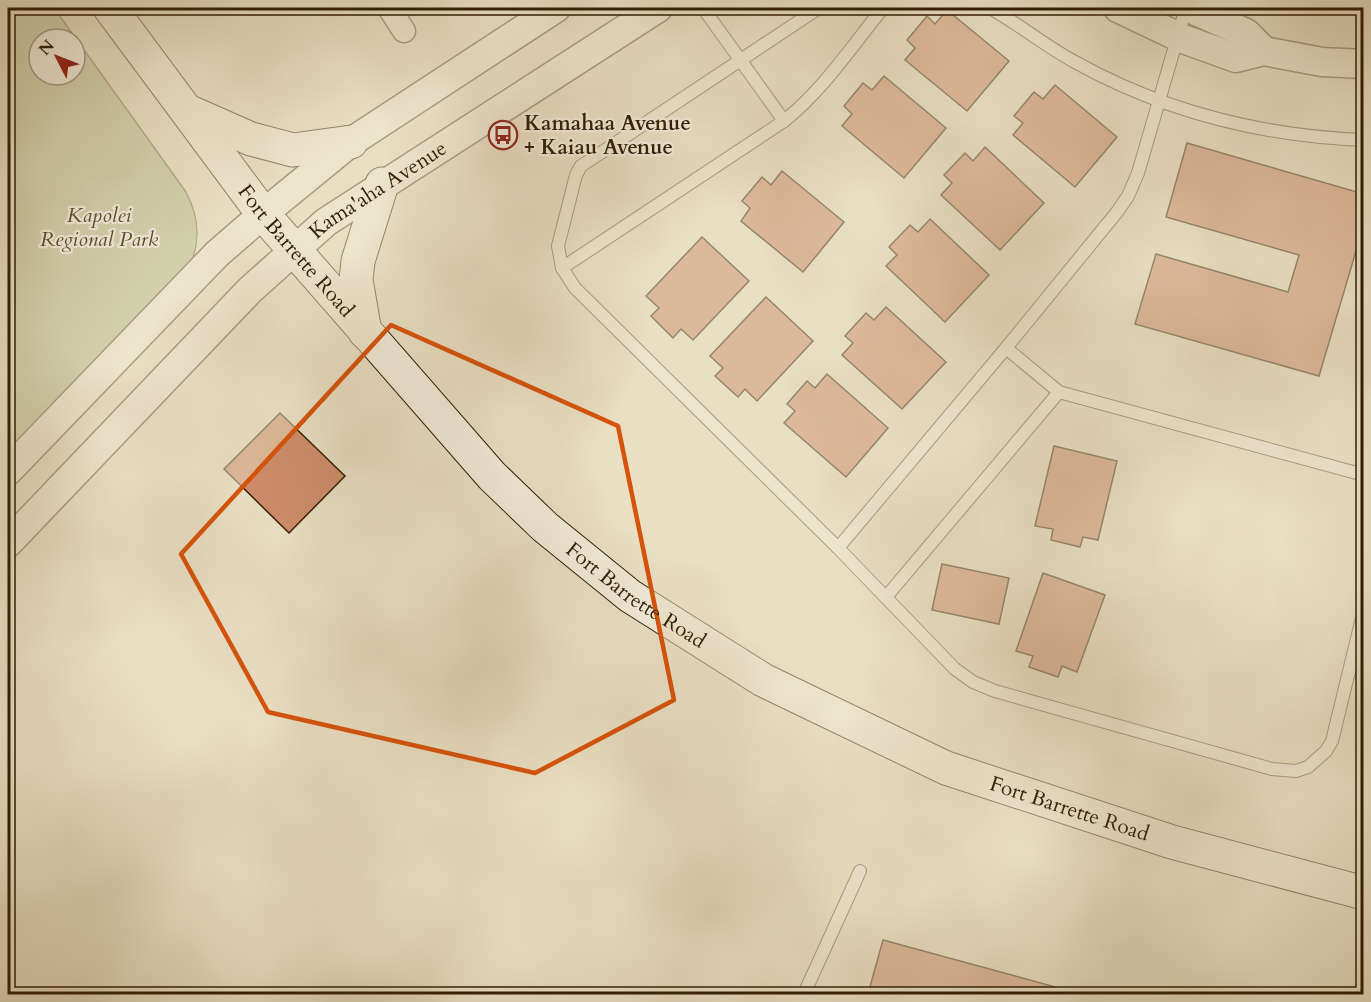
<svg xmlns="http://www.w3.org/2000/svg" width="1371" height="1002" viewBox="0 0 1371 1002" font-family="Cardo,serif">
  <rect width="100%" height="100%" fill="#e9dfc3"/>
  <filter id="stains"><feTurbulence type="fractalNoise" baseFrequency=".00333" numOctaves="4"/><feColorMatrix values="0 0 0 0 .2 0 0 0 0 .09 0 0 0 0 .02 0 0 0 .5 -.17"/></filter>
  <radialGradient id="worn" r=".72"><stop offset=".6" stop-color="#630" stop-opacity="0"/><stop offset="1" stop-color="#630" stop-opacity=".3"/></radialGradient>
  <path fill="#b9c192" stroke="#74704b" stroke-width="1.5" fill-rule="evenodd" d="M8 8H54L186 192C199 217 201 240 190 265L8 454ZM39 39H75V75H39Z"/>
  <g fill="#ce8d6b" stroke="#301e04" stroke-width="1.5">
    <path d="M947 10 1009 61 967 111 905 60 915 48 907 40 927 16 935 24Z"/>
    <path d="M884 76 946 128 904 178 842 126 852 114 844 106 863 83 872 90Z"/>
    <path d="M1055 85 1117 137 1075 187 1013 135 1023 123 1014 116 1034 92 1043 99Z"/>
    <path d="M1187 143 1364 194V224L1319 376 1135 324 1156 254 1288 292 1299 255 1166 217Z"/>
    <path d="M985 147 1044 203 1000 250 941 195 952 183 944 175 965 153 973 161Z"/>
    <path d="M782 171 844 222 803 272 741 221 750 208 742 201 762 177 771 185Z"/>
    <path d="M930 219 989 275 945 322 886 266 897 255 889 247 910 225 918 232Z"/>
    <path d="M702 237 749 281 693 340 681 329 673 338 651 316 659 308 646 296Z"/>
    <path d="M766 297 813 341 757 401 745 389 738 397 715 376 723 368 710 356Z"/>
    <path d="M886 307 946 362 902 409 842 355 853 343 845 336 866 313 874 320Z"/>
    <path d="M827 374 888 428 846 477 784 423 795 411 787 404 807 381 815 388Z"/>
    <path d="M280 413 345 476 289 533 224 469Z"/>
    <path d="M1054 446 1117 461 1098 540 1083 537 1080 547 1051 540 1053 529 1035 526Z"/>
    <path d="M942 564 1009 578 999 624 932 610Z"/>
    <path d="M1043 573 1105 595 1077 672 1062 666 1058 677 1029 667 1033 656 1016 651Z"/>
    <path d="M883 940 1081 994H868Z"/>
  </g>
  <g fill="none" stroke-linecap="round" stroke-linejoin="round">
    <g stroke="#5e4e34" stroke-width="14">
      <g id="service">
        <path d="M703 8 784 121"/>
        <path d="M819 8 581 166 576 175 558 246 562 268 575 288 838 548 955 669 973 682 995 691 1272 769 1296 771 1308 767 1326 751 1332 741 1364 610"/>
        <path d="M990 8C1019 24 1045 46 1075 62 1165 112 1261 136 1364 140"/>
        <path d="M562 268 784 121C823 90 852 46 883 8"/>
        <path d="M1006 348 1059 392"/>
        <path d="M838 548 1006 348 1117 212 1128 196 1138 173 1186 8"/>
        <path d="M886 597 1059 392 1364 475"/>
        <path d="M804 994 860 871"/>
      </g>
    </g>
    <g stroke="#5e4e34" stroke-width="25">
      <path id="minor" d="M389 8 404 31"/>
    </g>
    <g stroke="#5e4e34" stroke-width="31">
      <g id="tertiary">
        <path d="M1118 8 1183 39 1236 58 1264 51 1322 62 1364 64"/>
        <path d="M1189 8 1246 33 1264 51"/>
        <path d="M8 471 217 254 263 214 351 142 556 8"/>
        <path id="s1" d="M8 543 250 290 326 222 658 8"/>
      </g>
    </g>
    <g stroke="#301e04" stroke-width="35">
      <g id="secondary">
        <path id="s2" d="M110 8 263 214 492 476 545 527 630 596 763 680 946 768 1172 842 1364 893"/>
        <path d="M190 112 251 139 293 150 351 142"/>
        <path d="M365 332 356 280 358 261 382 184"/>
      </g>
    </g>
    <use href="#service" stroke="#f1ead8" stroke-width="12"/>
    <use href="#minor" stroke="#f1ead8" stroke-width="22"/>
    <use href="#tertiary" stroke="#f1ead8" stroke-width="28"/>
    <use href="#secondary" stroke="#f1ead8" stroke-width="33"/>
  </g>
  <path d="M0 0H1371V1002H0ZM391 325 618 426 674 700 535 773 268 712 181 554Z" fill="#e9dfc3" fill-opacity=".55" fill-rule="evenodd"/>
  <path fill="none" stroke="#d6530b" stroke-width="4.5" stroke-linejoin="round" d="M391 325 618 426 674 700 535 773 268 712 181 554Z"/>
  <defs>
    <g id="bus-ring" transform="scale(1.5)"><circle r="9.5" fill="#f1ead8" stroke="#8f2418" stroke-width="1.5"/><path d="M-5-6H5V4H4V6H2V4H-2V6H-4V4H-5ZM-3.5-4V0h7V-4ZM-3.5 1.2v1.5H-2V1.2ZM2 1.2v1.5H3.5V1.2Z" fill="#8f2418"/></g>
  </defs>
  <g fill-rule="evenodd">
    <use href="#bus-ring" x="503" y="135"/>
  </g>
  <g text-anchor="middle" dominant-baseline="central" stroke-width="4.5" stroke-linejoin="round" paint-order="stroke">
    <g font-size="21" font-weight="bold" fill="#301e04" stroke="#f1ead8" text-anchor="start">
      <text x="524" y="123">Kamahaa Avenue<tspan x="524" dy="24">+ Kaiau Avenue</tspan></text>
    </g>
    <g font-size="21" fill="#301e04" stroke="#f1ead8">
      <text stroke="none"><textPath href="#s1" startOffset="513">Kama'aha Avenue</textPath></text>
      <text stroke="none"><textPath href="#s2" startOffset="306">Fort Barrette Road</textPath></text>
      <text stroke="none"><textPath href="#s2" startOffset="792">Fort Barrette Road</textPath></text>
      <text stroke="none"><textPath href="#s2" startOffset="1278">Fort Barrette Road</textPath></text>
    </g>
    <g font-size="21" font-style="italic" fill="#594f2f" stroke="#f1ead8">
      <text x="99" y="215">Kapolei<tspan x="99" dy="24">Regional Park</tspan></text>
    </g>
  </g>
  <rect width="1371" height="1002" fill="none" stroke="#e9dfc3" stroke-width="30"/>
  <rect x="9" y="9" width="1353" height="984" fill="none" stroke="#301e04" stroke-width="3"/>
  <rect x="15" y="15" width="1341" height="972" fill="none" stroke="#301e04" stroke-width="1.5"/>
  <g transform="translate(57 57) rotate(312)"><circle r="28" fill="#f1ead8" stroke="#a49883" stroke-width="1.5"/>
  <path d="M0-4.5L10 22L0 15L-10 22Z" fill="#8f2418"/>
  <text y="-9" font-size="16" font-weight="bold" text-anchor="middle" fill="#301e04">N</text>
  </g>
  <rect width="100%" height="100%" filter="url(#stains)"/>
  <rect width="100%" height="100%" fill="url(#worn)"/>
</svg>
